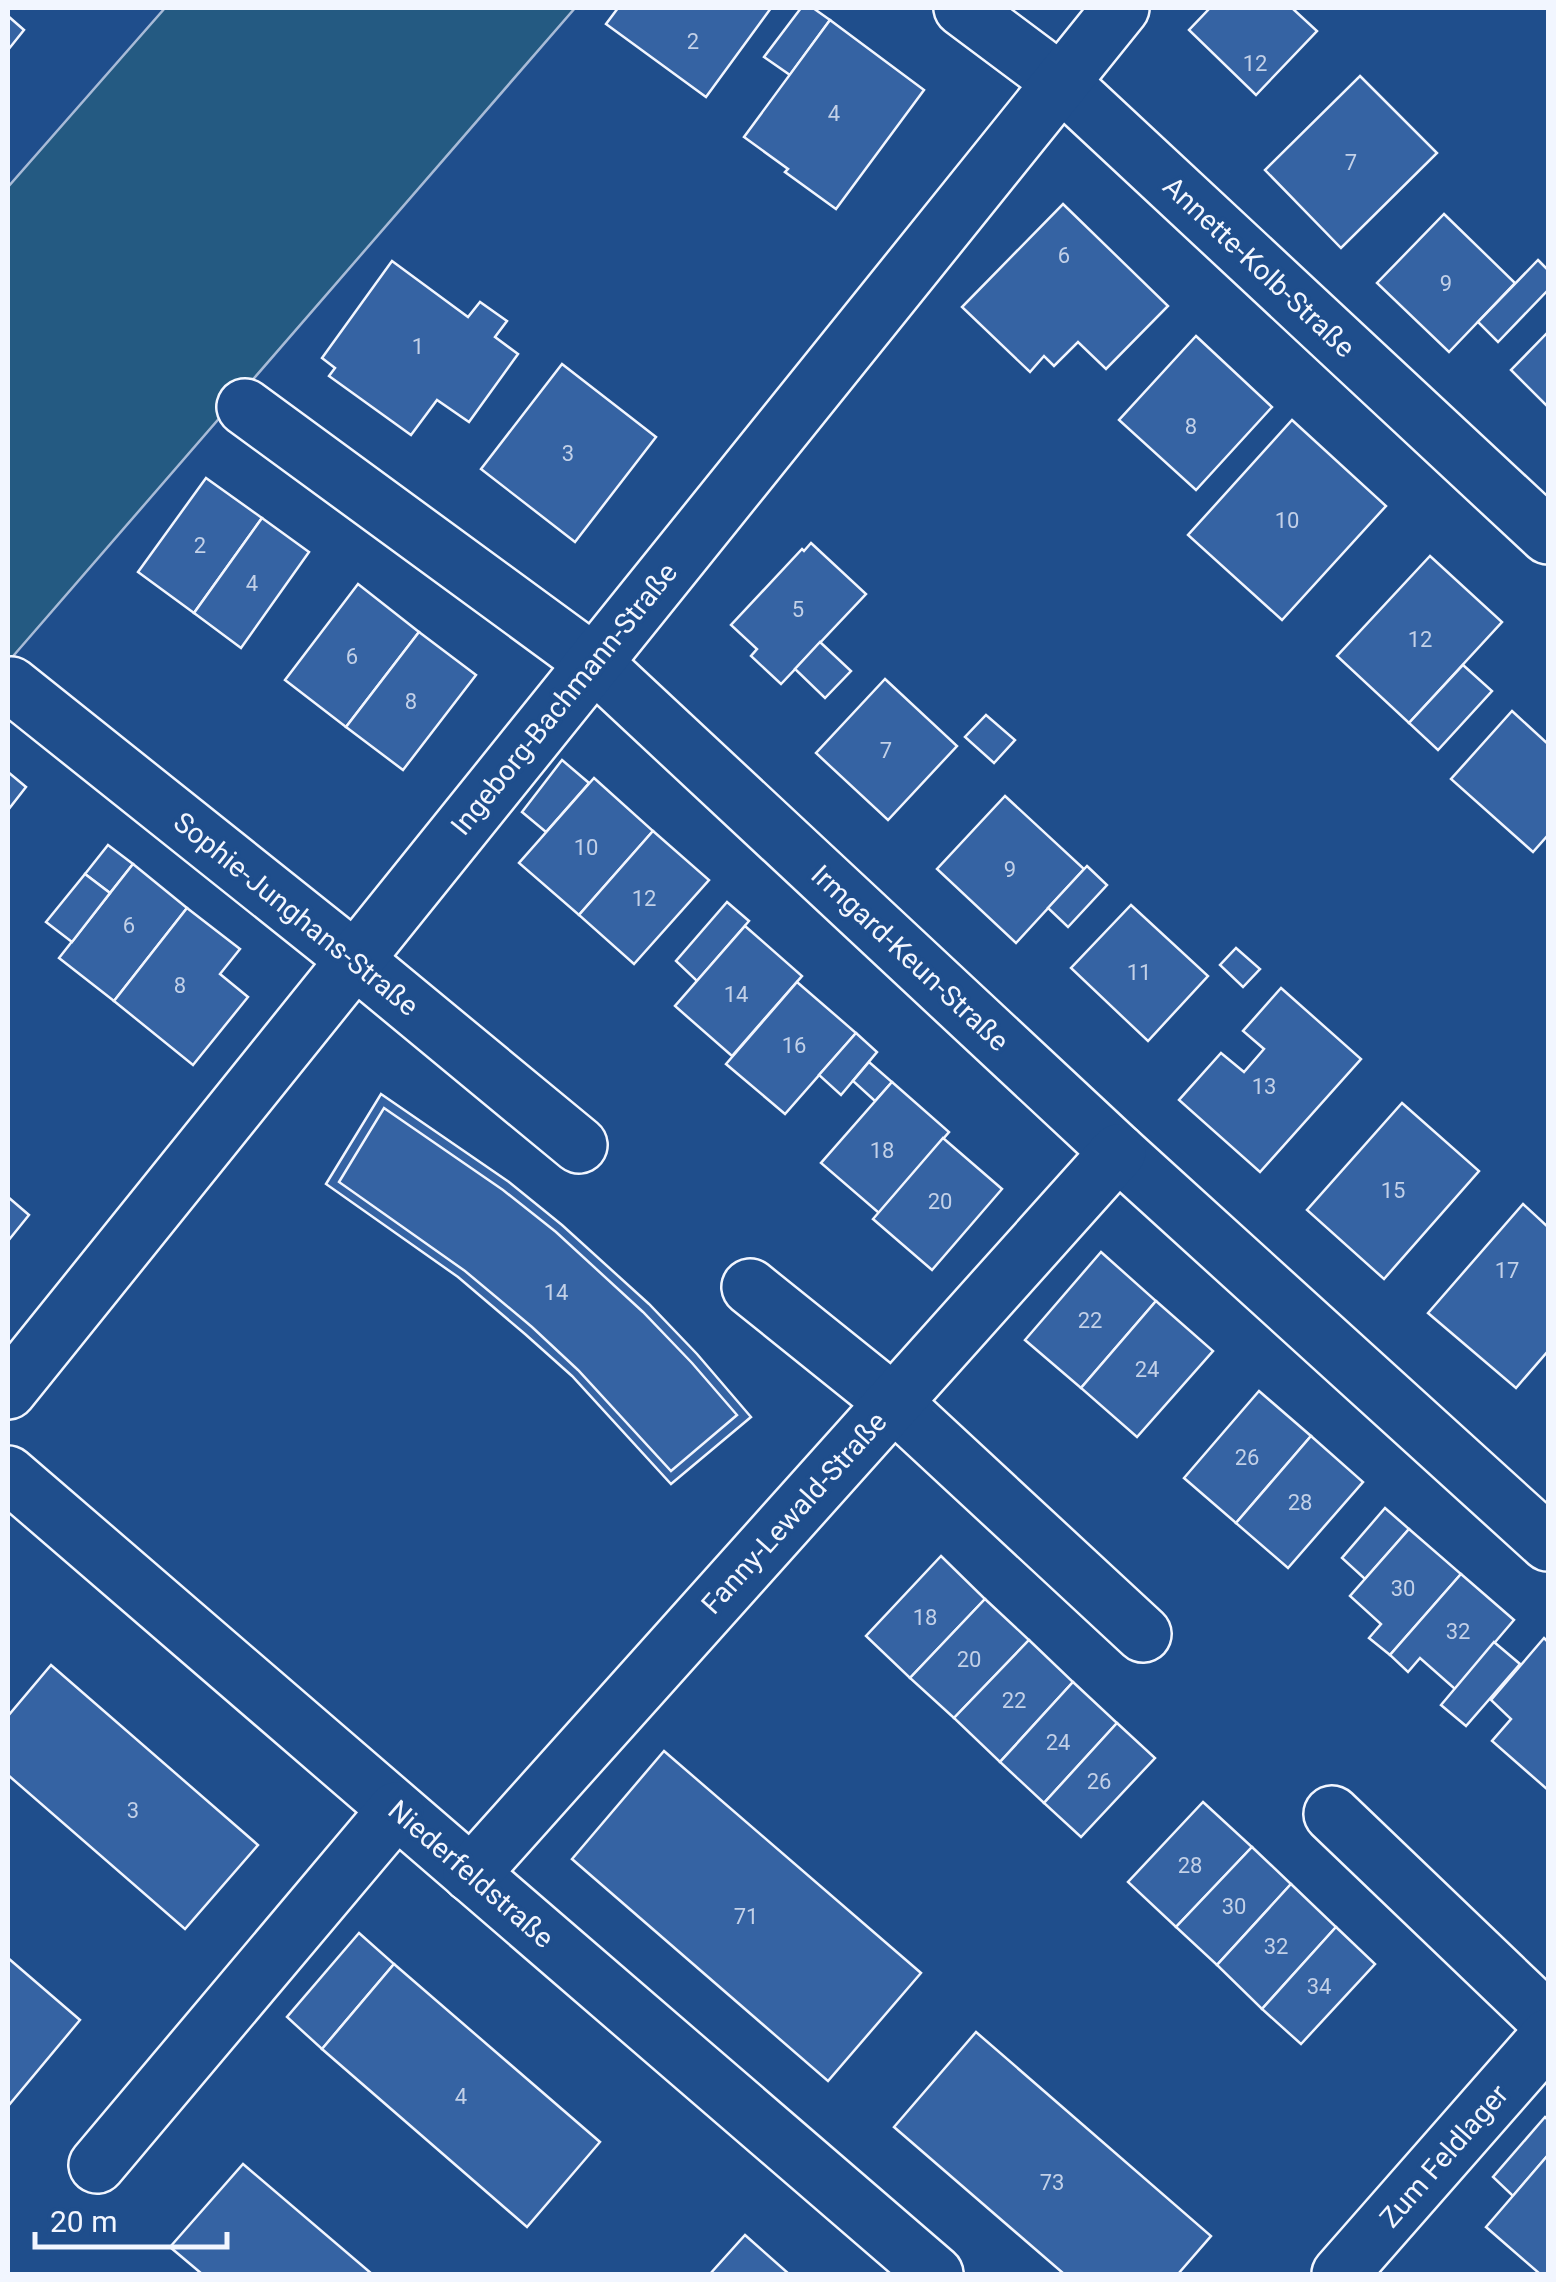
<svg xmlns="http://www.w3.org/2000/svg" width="1556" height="2282" viewBox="0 0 1556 2282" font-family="Roboto,sans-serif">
  <rect width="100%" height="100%" fill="#1f4e8c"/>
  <path fill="#245a82" stroke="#a8bbd7" stroke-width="2.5" d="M165 8H575L8 662V187Z"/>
  <g fill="#3563a3" stroke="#f2f6ff" stroke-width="2.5">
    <path d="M618 8H771L706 97 606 24Z"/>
    <path d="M801 8H813L830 20 790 75 764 57Z"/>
    <path d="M1210 8H1292L1317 31 1256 95 1189 30Z"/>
    <path d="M8 16 24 30 8 50Z"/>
    <path d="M830 20 924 90 836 209 785 172 788 169 744 137Z"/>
    <path d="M1360 76 1437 153 1341 248 1265 170Z"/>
    <path d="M1063 204 1168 306 1106 369 1078 342 1054 366 1044 356 1030 372 962 307Z"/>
    <path d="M1444 214 1515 283 1449 352 1377 283Z"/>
    <path d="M1538 260 1548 270V290L1498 342 1478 322Z"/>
    <path d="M392 261 468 317 480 302 507 321 495 337 518 354 469 422 437 400 411 435 329 376 335 368 322 358Z"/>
    <path d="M1548 332V407L1511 370Z"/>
    <path d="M1196 336 1272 407 1196 490 1119 420Z"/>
    <path d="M562 364 656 437 575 542 481 469Z"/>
    <path d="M1292 420 1386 506 1282 620 1188 535Z"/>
    <path d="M206 478 262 518 194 613 138 572Z"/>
    <path d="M262 518 309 552 241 648 194 613Z"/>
    <path d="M811 543 866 594 781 684 751 656 757 649 731 625 802 549 804 551Z"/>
    <path d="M1430 556 1502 622 1409 723 1337 656Z"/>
    <path d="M358 584 419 632 346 727 285 680Z"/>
    <path d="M419 632 476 675 403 770 346 727Z"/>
    <path d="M820 642 851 671 825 698 795 669Z"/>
    <path d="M1463 665 1492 691 1438 750 1409 723Z"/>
    <path d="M885 679 957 746 888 820 816 753Z"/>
    <path d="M1512 711 1548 744V835L1533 852 1451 779Z"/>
    <path d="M986 715 1015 740 994 763 965 737Z"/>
    <path d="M562 760 589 783 546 832 522 812Z"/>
    <path d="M8 772 26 787 8 810Z"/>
    <path d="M594 778 653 831 579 915 519 863Z"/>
    <path d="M1005 796 1084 869 1016 943 937 869Z"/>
    <path d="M653 831 709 880 634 964 579 915Z"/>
    <path d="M108 845 133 864 110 893 85 874Z"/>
    <path d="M133 864 187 908 114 1001 59 958Z"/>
    <path d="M1087 866 1107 885 1068 927 1048 908Z"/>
    <path d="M85 874 110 893 72 942 46 922Z"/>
    <path d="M727 902 749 921 697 981 676 961Z"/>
    <path d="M1131 905 1208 976 1148 1041 1071 968Z"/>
    <path d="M187 908 240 949 220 974 248 997 193 1065 114 1001Z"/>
    <path d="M745 926 802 976 732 1056 675 1006Z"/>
    <path d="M1236 948 1260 969 1243 987 1220 965Z"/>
    <path d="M797 982 856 1033 785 1114 726 1064Z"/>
    <path d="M1281 988 1361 1059 1260 1172 1179 1100 1221 1053 1244 1072 1264 1049 1243 1031Z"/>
    <path d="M856 1033 877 1052 841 1095 819 1075Z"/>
    <path d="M869 1062 892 1082 875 1101 853 1081Z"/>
    <path d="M892 1082 949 1132 879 1213 821 1163Z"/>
    <path d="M381 1094 509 1182 562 1225 649 1304 697 1354 751 1417 671 1484 572 1376 525 1334 458 1277 326 1184Z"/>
    <path d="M1402 1103 1479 1171 1384 1279 1307 1210Z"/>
    <path d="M384 1108 503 1190 556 1232 643 1312 692 1363 737 1415 671 1471 578 1370 532 1327 465 1271 339 1182Z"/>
    <path d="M943 1138 1002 1189 932 1270 873 1219Z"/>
    <path d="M8 1197 29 1215 8 1241Z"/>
    <path d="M1523 1204 1548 1227V1351L1516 1388 1428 1313Z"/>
    <path d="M1101 1252 1156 1301 1081 1388 1025 1340Z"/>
    <path d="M1156 1301 1213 1351 1137 1437 1081 1388Z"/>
    <path d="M1259 1391 1311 1436 1236 1523 1184 1478Z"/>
    <path d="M1311 1436 1363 1482 1288 1568 1236 1523Z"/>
    <path d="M1385 1508 1409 1529 1365 1579 1342 1558Z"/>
    <path d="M1409 1529 1461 1574 1390 1655 1369 1638 1381 1624 1350 1596Z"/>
    <path d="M941 1556 985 1599 910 1678 866 1636Z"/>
    <path d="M1461 1574 1514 1620 1455 1689 1420 1658 1408 1672 1390 1655Z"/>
    <path d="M985 1599 1029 1640 954 1718 910 1678Z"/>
    <path d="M1544 1638 1548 1642V1790L1492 1741 1511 1719 1491 1700Z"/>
    <path d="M1029 1640 1073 1682 1000 1762 954 1718Z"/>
    <path d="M1494 1642 1520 1664 1466 1726 1441 1705Z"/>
    <path d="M51 1665 258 1845 185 1929 8 1775V1716Z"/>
    <path d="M1073 1682 1117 1723 1044 1803 1000 1762Z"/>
    <path d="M1117 1723 1155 1758 1081 1837 1044 1803Z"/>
    <path d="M664 1751 921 1973 828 2081 572 1859Z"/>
    <path d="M1203 1802 1252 1847 1176 1927 1128 1882Z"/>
    <path d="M1252 1847 1291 1884 1217 1965 1176 1927Z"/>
    <path d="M1291 1884 1336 1927 1262 2009 1217 1965Z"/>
    <path d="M1336 1927 1375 1964 1301 2044 1262 2009Z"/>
    <path d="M359 1933 394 1964 322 2049 287 2017Z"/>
    <path d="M8 1958 80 2020 9 2105 8 2103Z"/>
    <path d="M394 1964 600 2142 527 2227 322 2049Z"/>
    <path d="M976 2032 1211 2236 1178 2274H1064L894 2127Z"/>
    <path d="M1545 2117 1548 2120V2155L1513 2196 1493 2177Z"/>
    <path d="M1548 2155V2274H1540L1486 2227Z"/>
    <path d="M243 2164 372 2274H202L170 2247Z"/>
    <path d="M745 2235 789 2274H710Z"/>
  </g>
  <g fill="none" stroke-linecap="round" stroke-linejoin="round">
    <g stroke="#f2f6ff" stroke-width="60">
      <g id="minor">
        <path d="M962 8 1061 82 1548 536"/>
        <path d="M245 407 593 662 1118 1152 1548 1543"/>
        <path d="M11 685 354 959 579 1145"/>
        <path d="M750 1287 893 1402 1143 1634"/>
        <path d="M8 1391 1121 8"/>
        <path d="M8 1474 935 2274"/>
        <path d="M1332 1814 1548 2021"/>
        <path d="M471 1874 1118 1152"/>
        <path d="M97 2165 396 1810"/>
        <path d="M1340 2274 1548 2037"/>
      </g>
    </g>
    <use href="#minor" stroke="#1f4e8c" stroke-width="55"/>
  </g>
  <g text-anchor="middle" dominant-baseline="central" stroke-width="8" stroke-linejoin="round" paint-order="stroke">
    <g font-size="22" fill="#c3d1e8">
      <text x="693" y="41">2</text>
      <text x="1255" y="63">12</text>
      <text x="834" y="113">4</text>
      <text x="1351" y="162">7</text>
      <text x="1064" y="255">6</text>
      <text x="1446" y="283">9</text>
      <text x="418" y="346">1</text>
      <text x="1191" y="426">8</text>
      <text x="568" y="453">3</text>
      <text x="1287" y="520">10</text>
      <text x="200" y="545">2</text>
      <text x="252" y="583">4</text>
      <text x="798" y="609">5</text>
      <text x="1420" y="639">12</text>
      <text x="352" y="656">6</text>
      <text x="411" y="701">8</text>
      <text x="886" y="750">7</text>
      <text x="586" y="847">10</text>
      <text x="1010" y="869">9</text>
      <text x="644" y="898">12</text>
      <text x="129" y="925">6</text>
      <text x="1139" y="972">11</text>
      <text x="180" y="985">8</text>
      <text x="736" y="994">14</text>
      <text x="794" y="1045">16</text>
      <text x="1264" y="1086">13</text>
      <text x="882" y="1150">18</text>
      <text x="1393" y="1190">15</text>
      <text x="940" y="1201">20</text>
      <text x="1507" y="1270">17</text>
      <text x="556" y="1292">14</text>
      <text x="1090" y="1320">22</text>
      <text x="1147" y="1369">24</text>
      <text x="1247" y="1457">26</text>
      <text x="1300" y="1502">28</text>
      <text x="1403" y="1588">30</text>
      <text x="925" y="1617">18</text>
      <text x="1458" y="1631">32</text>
      <text x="969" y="1659">20</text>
      <text x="1014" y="1700">22</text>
      <text x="1058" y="1742">24</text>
      <text x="1099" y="1781">26</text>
      <text x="133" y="1810">3</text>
      <text x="1190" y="1865">28</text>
      <text x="1234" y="1906">30</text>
      <text x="746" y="1916">71</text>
      <text x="1276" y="1946">32</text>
      <text x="1319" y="1986">34</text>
      <text x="461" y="2096">4</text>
      <text x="1052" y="2182">73</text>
    </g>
    <g font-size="28" fill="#f2f6ff" stroke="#1f4e8c">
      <text transform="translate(1259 267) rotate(43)">Annette-Kolb-Straße</text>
      <text transform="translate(564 699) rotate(-51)">Ingeborg-Bachmann-Straße</text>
      <text transform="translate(296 914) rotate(39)">Sophie-Junghans-Straße</text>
      <text transform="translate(910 958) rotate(43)">Irmgard-Keun-Straße</text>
      <text transform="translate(794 1513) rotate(-48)">Fanny-Lewald-Straße</text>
      <text transform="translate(471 1874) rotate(41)">Niederfeldstraße</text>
      <text transform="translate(1444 2156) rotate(-49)">Zum Feldlager</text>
    </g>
  </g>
  <rect width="1556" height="2282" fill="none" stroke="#f2f6ff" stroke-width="20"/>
  <path d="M35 2232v15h192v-15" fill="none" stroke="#f2f6ff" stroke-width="5"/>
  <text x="50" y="2232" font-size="30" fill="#f2f6ff" stroke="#1f4e8c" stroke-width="8" paint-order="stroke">20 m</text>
</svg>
